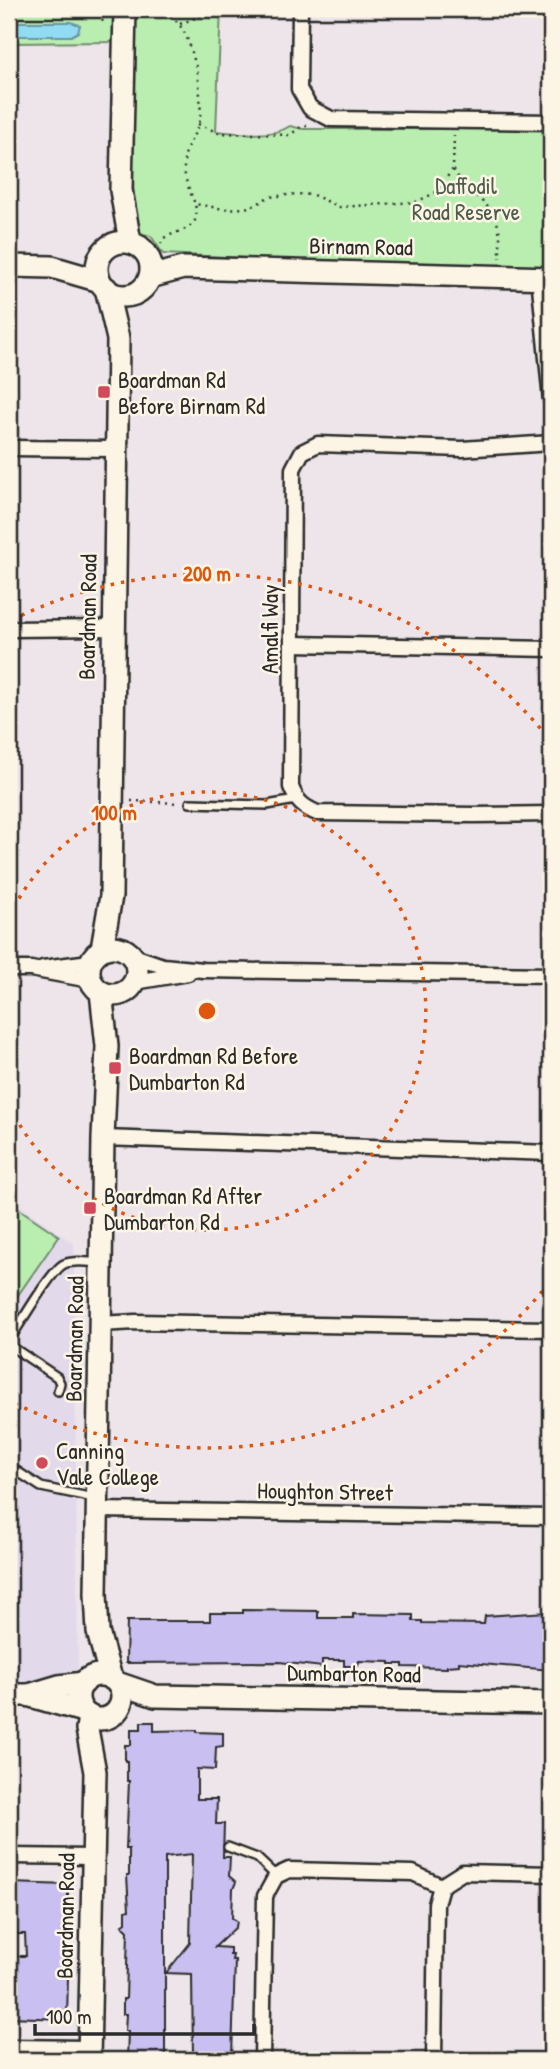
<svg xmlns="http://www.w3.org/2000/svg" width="560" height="2069" viewBox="0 0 560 2069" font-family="'Patrick Hand',sans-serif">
  <rect width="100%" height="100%" fill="#ede5e9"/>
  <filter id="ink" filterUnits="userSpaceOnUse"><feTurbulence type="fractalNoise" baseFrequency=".0143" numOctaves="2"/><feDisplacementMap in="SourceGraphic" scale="14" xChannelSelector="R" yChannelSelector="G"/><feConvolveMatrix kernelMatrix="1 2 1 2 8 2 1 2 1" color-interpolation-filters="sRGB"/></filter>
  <g filter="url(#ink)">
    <path fill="#e2daeb" d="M9 1198 74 1244 78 1684 9 1683Z"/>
    <g fill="#b9eeb0" stroke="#728c6e" stroke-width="2">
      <path d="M9 9H115V42L9 43Z"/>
      <path d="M136 9H221L216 131C236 133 273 138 290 126L303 129H551V266L542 269 512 270 163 254 151 236 137 232C128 158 134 83 136 9Z"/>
      <path d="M9 1202 59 1236 16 1298 9 1293Z"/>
    </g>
    <path fill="#92dcf3" stroke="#6995a3" stroke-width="2" d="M9 22H70L80 25 78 32 71 36H9Z"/>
    <g fill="#cabff1" stroke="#2b2b2b" stroke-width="2">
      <path d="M243 1610 318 1611V1618H353V1614L413 1615V1621H422V1623L484 1624 485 1616 547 1612 546 1656H551V1670L459 1662V1665L447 1666V1668L403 1667V1664H390V1662L359 1661 358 1666H344V1660H322V1667L279 1662 126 1663 127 1621H210V1613H243Z"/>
      <path d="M141 1722H154V1731L197 1730V1732L223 1733V1746L216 1747 215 1770 197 1769V1799H217L216 1824H224L223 1857H230L229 1876 236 1882 233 1889 232 1918 237 1921 236 1927 215 1947 230 1948V1955H233L232 1960H235L232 2057H193L192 1974 166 1973 190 1943 192 1854 165 1857V2060H127L128 2031H125L126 2014H123V1999H126L128 1931 122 1925 126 1922V1911L129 1910 127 1875H129V1849H126L129 1781H127V1761H125V1745H131V1729H141Z"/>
      <path d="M11 1883 68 1885V1931H63V1960H65V1977H68L67 2017 65 2019 9 2017V1956H26L25 1934H12Z"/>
    </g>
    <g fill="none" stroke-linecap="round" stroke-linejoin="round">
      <g stroke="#2b2b2b" stroke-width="12">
        <g id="lane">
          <path d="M190 803 267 805 296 800"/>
          <path d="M9 1341C19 1326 51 1270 64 1264 74 1260 87 1262 98 1263"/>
          <path d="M9 1345 57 1377 60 1383 58 1391"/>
          <path d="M9 1466 41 1487 94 1498"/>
          <path d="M228 1847 257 1858 276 1876"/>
        </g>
      </g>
      <g stroke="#2b2b2b" stroke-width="19">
        <g id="street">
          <path d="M300 9 299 89 310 108 331 119 551 122"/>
          <path d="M539 276 551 400"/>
          <path d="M551 443 462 449 318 444 302 452 293 469 291 787C297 802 303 807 317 813L474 815 551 814"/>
          <path d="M9 448 116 449"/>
          <path d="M9 629 113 628"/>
          <path d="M292 644 551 649"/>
          <path d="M131 955 163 966 203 970 551 975"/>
          <path d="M43 968 90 962"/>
          <path d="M9 969H31L90 980"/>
          <path d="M135 982 188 973"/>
          <path d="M103 1138 551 1153"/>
          <path d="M100 1324 136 1322 551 1329"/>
          <path d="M98 1510 551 1517"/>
          <path d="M9 1856 92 1857"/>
          <path d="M9 2047 89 2048"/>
          <path d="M262 2060 265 1896 276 1876 289 1870 413 1873 441 1886"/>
          <path d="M434 2060 436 1904 441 1886 463 1872 551 1874"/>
        </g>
      </g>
      <g stroke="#2b2b2b" stroke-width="26">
        <g id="secondary">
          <path d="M125 9 121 190 130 242"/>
          <circle cx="124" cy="269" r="27"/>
          <path d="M9 266 52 267 100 281"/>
          <path d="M150 277 183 268 551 278"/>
          <circle cx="113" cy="971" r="24"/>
          <path d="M102 949 111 896 118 339 106 288"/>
          <path d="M101 992 107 1046 103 1138 96 1594 98 1632 111 1678"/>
          <circle cx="100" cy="1697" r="22"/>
          <path d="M117 1683 155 1696 551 1703"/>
          <path d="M9 1695H27L83 1711"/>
          <path d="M29 1695 59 1686 84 1683"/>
          <path d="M89 2060 95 1772 87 1729 89 1716"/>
        </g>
      </g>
      <g stroke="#2b2b2b" stroke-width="2.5" stroke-dasharray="2 5" stroke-linecap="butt">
        <path d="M11 9H63"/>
        <path d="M93 9 106 25"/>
        <path d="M143 11C154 11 166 12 174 19 193 34 203 93 200 117 198 133 185 145 184 162 183 177 190 191 195 204L224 209 245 208 256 205 268 197 296 194 313 195 340 207 416 202 435 193 453 169"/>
        <path d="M180 24 205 14V9"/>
        <path d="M198 124 219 133 290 135 302 126H312"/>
        <path d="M454 135 453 169 460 180 495 214 500 234V258"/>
        <path d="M545 135V138H551"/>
        <path d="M156 257 157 251 164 238C180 229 202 230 195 205"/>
        <path d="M126 303 137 304"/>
        <path d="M131 801 180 803"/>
        <path d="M105 1731 118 1726"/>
      </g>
      <use href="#lane" stroke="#fcf5e5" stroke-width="7"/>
      <use href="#street" stroke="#fcf5e5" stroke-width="14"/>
      <use href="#secondary" stroke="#fcf5e5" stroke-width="21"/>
    </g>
  </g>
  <g fill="none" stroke="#df570e" stroke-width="3.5" stroke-dasharray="3.5 7">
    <path d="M9 917A219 219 0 1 1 9 1105"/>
    <path d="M549 1283A437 437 0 0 1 12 1402M12 620A437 437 0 0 1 549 739"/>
  </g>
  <g fill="#d1495b" stroke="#fcf5e5" stroke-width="2.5">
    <rect x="97" y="385" width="14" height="14" rx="3.5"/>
    <rect x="108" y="1061" width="14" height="14" rx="3.5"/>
    <rect x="83" y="1201" width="14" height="14" rx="3.5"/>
    <circle cx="42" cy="1463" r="7"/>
  </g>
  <g text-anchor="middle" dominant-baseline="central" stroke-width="5" stroke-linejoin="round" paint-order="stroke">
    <g font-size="23" fill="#4e5c4c" stroke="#fcf5e5">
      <text x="466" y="185">Daffodil<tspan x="466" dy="26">Road Reserve</tspan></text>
    </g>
    <g font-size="23" fill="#2b2b2b" stroke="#fcf5e5">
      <text transform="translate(361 246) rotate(1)">Birnam Road</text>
      <text transform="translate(87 617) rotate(-89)">Boardman Road</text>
      <text transform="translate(269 629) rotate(-90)">Amalfi Way</text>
      <text transform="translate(74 1339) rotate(-89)">Boardman Road</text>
      <text transform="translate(325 1491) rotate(1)">Houghton Street</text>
      <text transform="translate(354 1673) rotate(1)">Dumbarton Road</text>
      <text transform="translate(65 1916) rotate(-89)">Boardman Road</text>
    </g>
    <g font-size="23" fill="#2b2b2b" stroke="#fcf5e5" text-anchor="start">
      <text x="118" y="379">Boardman Rd<tspan x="118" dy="26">Before Birnam Rd</tspan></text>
      <text x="129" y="1055">Boardman Rd Before<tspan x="129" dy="26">Dumbarton Rd</tspan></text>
      <text x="104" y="1195">Boardman Rd After<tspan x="104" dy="26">Dumbarton Rd</tspan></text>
      <text x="56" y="1450">Canning<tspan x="56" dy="26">Vale College</tspan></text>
    </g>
  </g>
  <circle cx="207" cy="1011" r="10" fill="#df570e" stroke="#fcf5e5" stroke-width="3.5"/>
  <g font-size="21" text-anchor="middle" font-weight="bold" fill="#df570e" stroke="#fcf5e5" stroke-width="5" stroke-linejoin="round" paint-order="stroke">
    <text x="207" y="581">200 m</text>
    <text x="114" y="820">100 m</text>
  </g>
  <rect width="560" height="2069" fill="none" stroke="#fcf5e5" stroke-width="35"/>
  <rect x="18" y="18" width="525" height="2034" fill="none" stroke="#2b2b2b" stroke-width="2.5" filter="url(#ink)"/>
  <path d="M35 2024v10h219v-10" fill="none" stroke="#2b2b2b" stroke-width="3.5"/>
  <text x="46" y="2024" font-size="21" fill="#2b2b2b" stroke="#fcf5e5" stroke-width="5" paint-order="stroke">100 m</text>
</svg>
